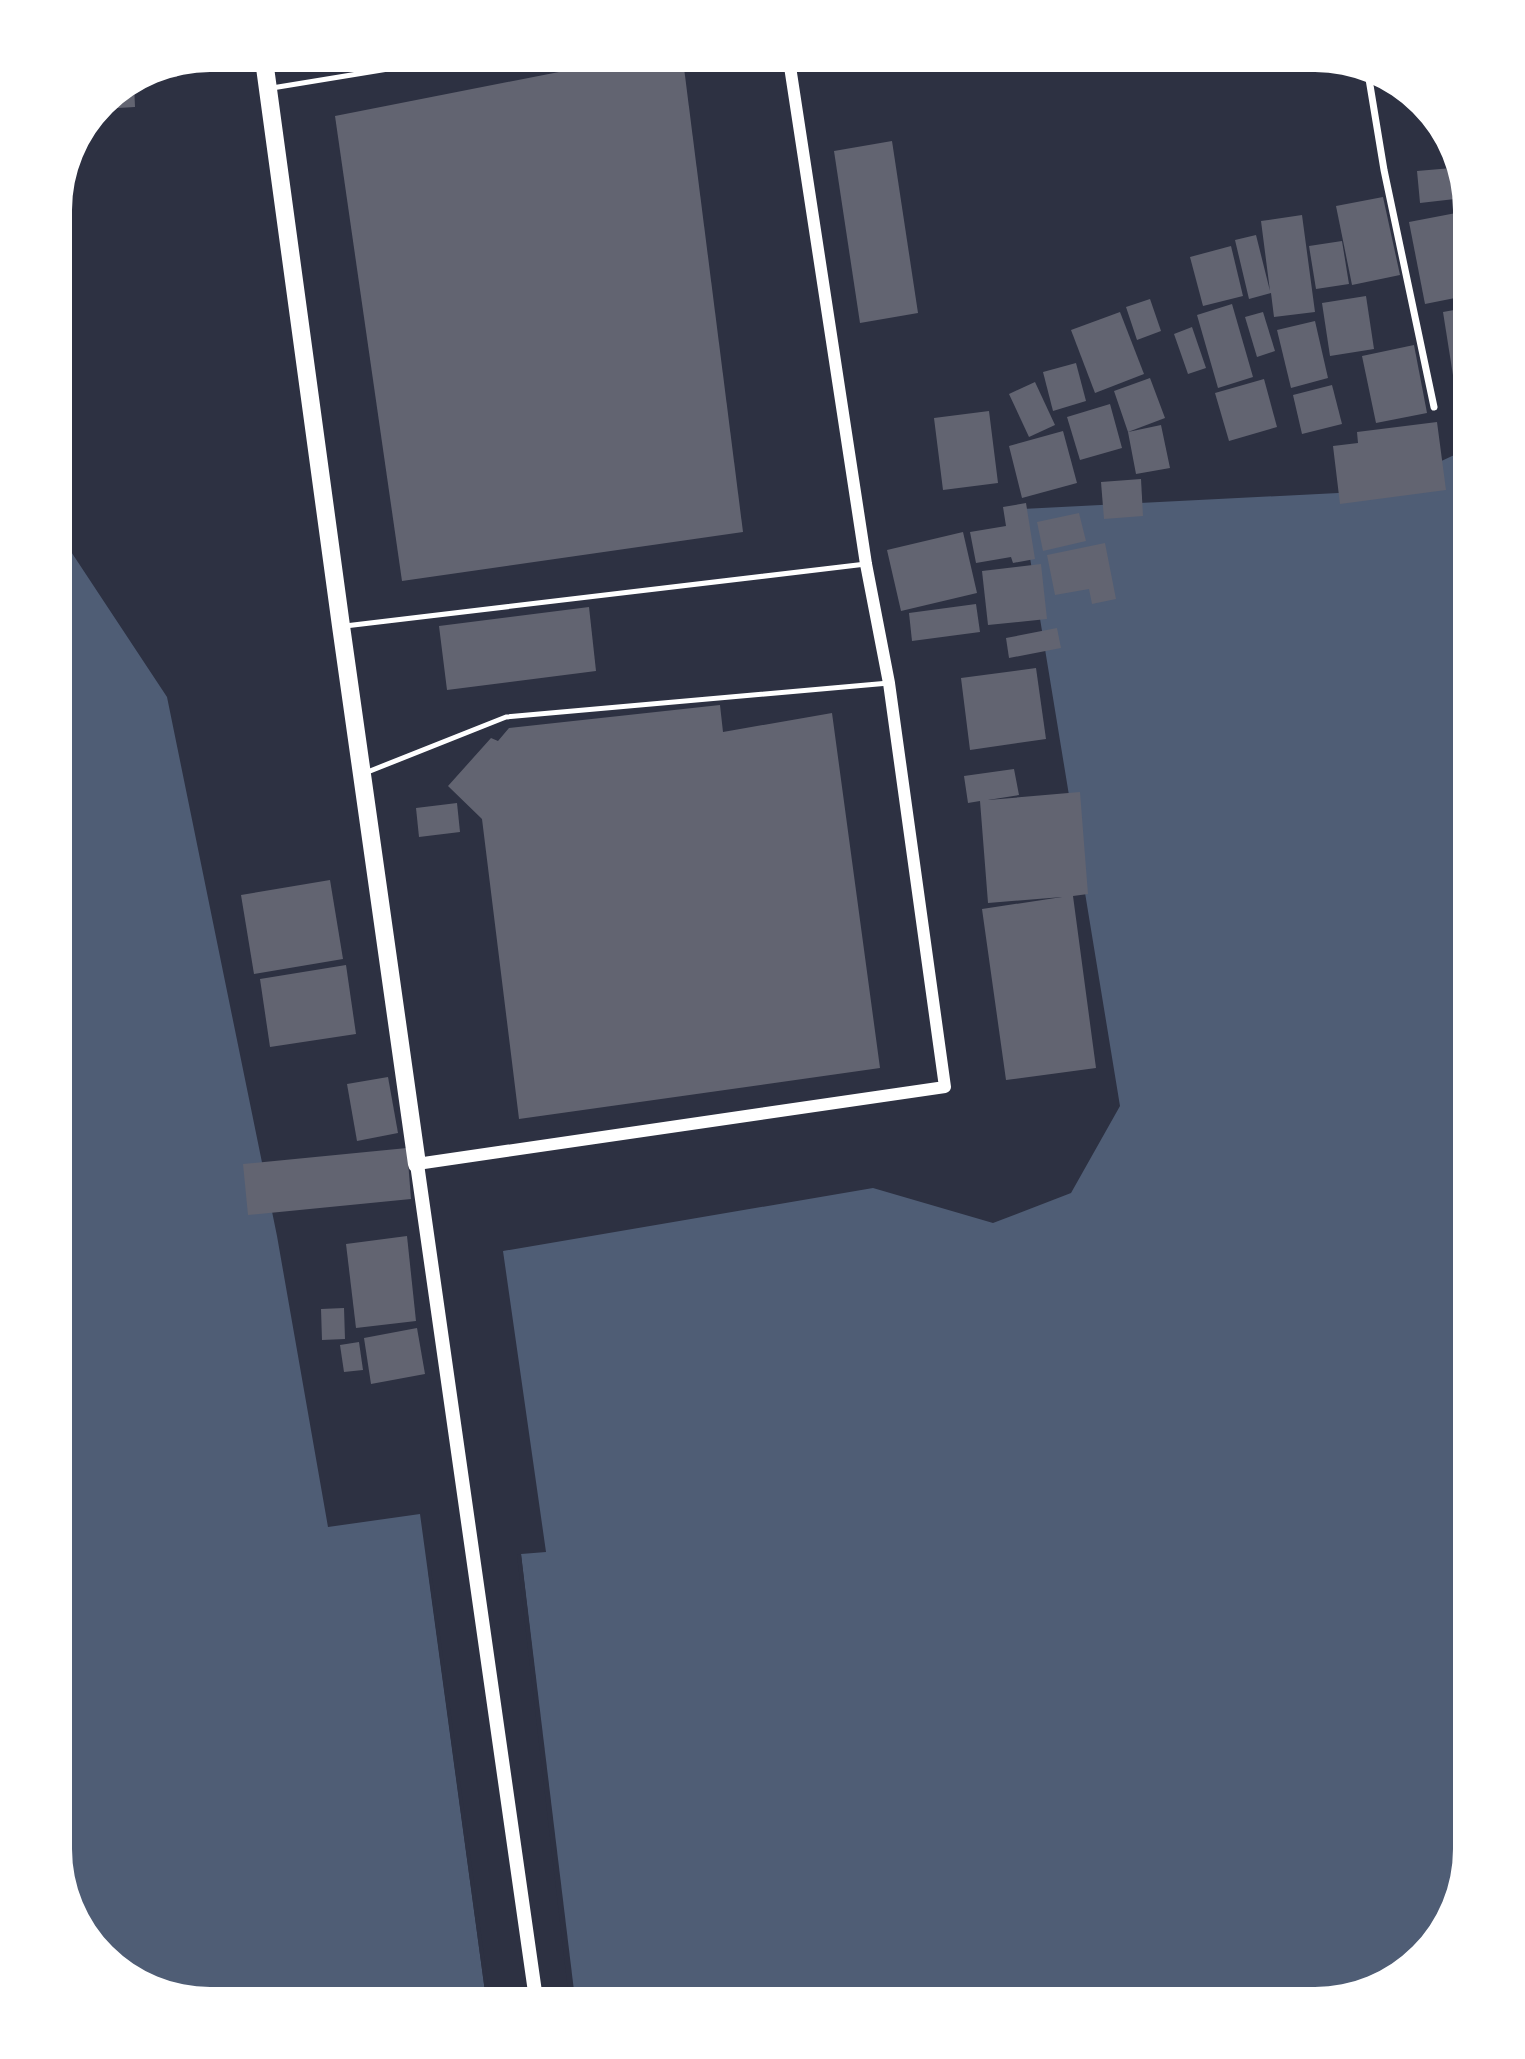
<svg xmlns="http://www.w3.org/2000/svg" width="1525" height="2059" viewBox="0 0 1525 2059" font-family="'Titillium Web',sans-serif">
  <rect width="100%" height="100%" fill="#2d3142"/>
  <g fill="#4f5d75">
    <path d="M1465 450V1850L1445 1925 1391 1979 1315 1999H573L521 1554 546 1552 503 1251 873 1188 993 1223 1071 1193 1120 1106 1022 509 1377 491Z"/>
    <path d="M60 535 167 697 277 1236 328 1527 420 1514 486 1999H200L134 1979 80 1925 60 1849Z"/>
  </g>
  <g fill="#2d3142">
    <path d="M520 1554H521L575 1999H569L517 1555Z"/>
    <path d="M428 1570H431L490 1999H486Z"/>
  </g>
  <g fill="#626471">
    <path d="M620 60H683L743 532 402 581 335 116Z"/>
    <path d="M176 66 177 77 139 80 153 71Z"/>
    <path d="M134 83 135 107 101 109 110 97Z"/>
    <path d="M892 141 918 313 860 323 834 151Z"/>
    <path d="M1452 168 1455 199 1420 203 1417 171Z"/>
    <path d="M1383 197 1400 275 1352 285 1336 206Z"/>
    <path d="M1456 213 1465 263V296L1425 304 1409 222Z"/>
    <path d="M1302 215 1315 312 1274 317 1271 293 1249 299 1235 240 1256 235 1270 291 1261 221Z"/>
    <path d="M1342 241 1349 284 1316 289 1309 246Z"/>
    <path d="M1231 246 1243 296 1203 306 1190 257Z"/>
    <path d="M1366 296 1374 349 1330 356 1322 303Z"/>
    <path d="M1150 299 1161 331 1137 340 1126 307Z"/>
    <path d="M1232 304 1253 377 1218 388 1197 315Z"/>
    <path d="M1465 308V426H1461L1443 312Z"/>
    <path d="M1120 312 1144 374 1095 393 1071 330Z"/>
    <path d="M1263 312 1275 351 1257 357 1245 317Z"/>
    <path d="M1315 321 1328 378 1291 388 1277 330Z"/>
    <path d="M1192 327 1206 368 1188 374 1174 334Z"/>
    <path d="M1414 345 1427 413 1376 423 1362 356Z"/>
    <path d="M1076 363 1086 401 1053 411 1043 372Z"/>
    <path d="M1150 378 1165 418 1128 432 1161 425 1170 468 1136 474 1128 432 1114 391Z"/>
    <path d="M1264 379 1277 427 1229 441 1215 393Z"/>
    <path d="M1035 382 1055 425 1029 437 1009 394Z"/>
    <path d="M1332 385 1342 424 1302 434 1293 395Z"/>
    <path d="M1110 404 1122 448 1080 460 1067 417Z"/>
    <path d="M989 411 998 483 943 490 934 418Z"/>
    <path d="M1437 422 1446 490 1340 504 1333 446 1358 443 1357 432Z"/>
    <path d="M1063 431 1077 483 1022 498 1009 446Z"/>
    <path d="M1141 479 1143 516 1104 519 1101 482Z"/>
    <path d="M1026 503 1035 559 1013 563 1011 557 976 563 970 532 1006 526 1003 507Z"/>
    <path d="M1079 513 1086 541 1043 551 1037 522Z"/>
    <path d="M963 532 977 593 901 611 887 550Z"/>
    <path d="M1105 543 1116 599 1092 604 1089 589 1055 595 1047 555Z"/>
    <path d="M1041 564 1047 619 988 625 982 571Z"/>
    <path d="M976 604 980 632 912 641 909 613Z"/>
    <path d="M589 607 596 671 447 690 439 626Z"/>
    <path d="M1057 628 1061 648 1009 658 1006 638Z"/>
    <path d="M1036 668 1046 739 970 750 961 678Z"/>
    <path d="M720 705 723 732 832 713 880 1068 519 1119 482 819 448 786 491 738 498 741 509 728Z"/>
    <path d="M1014 769 1019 795 988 800 1080 792 1088 894 1073 896 1096 1068 1006 1080 982 909 1062 897 988 903 980 801 968 803 964 776Z"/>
    <path d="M457 803 460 832 419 837 416 808Z"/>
    <path d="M330 880 343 959 254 974 241 895Z"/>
    <path d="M346 965 356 1034 270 1047 260 979Z"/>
    <path d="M388 1077 398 1133 357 1141 347 1084Z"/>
    <path d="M407 1148 411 1199 248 1215 243 1164Z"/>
    <path d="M407 1236 416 1321 356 1328 346 1244Z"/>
    <path d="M344 1308 345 1339 322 1340 321 1309Z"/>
    <path d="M417 1328 425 1374 371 1384 364 1338Z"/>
    <path d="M359 1342 363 1370 344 1372 340 1345Z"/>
  </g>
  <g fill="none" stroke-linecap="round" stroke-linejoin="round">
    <g stroke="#fff" stroke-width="5">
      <path d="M272 88 443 60"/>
      <path d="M345 626 866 564"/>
      <path d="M365 773 506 717 889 683"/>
    </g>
    <path stroke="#fff" stroke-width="7" d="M1368 73 1384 170 1434 407"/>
    <path stroke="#fff" stroke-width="12" d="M417 1164 945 1087 889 683 866 564 789 60"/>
    <path stroke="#fff" stroke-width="14" d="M417 1164 536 1999"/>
    <path stroke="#fff" stroke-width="18" d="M264 60 341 626 417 1164"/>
  </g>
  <path d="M0 0H1525V2059H0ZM210 72H1315A138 138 0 0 1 1453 210V1849A138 138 0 0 1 1315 1987H210A138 138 0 0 1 72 1849V210A138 138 0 0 1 210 72Z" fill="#fff" fill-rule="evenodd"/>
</svg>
